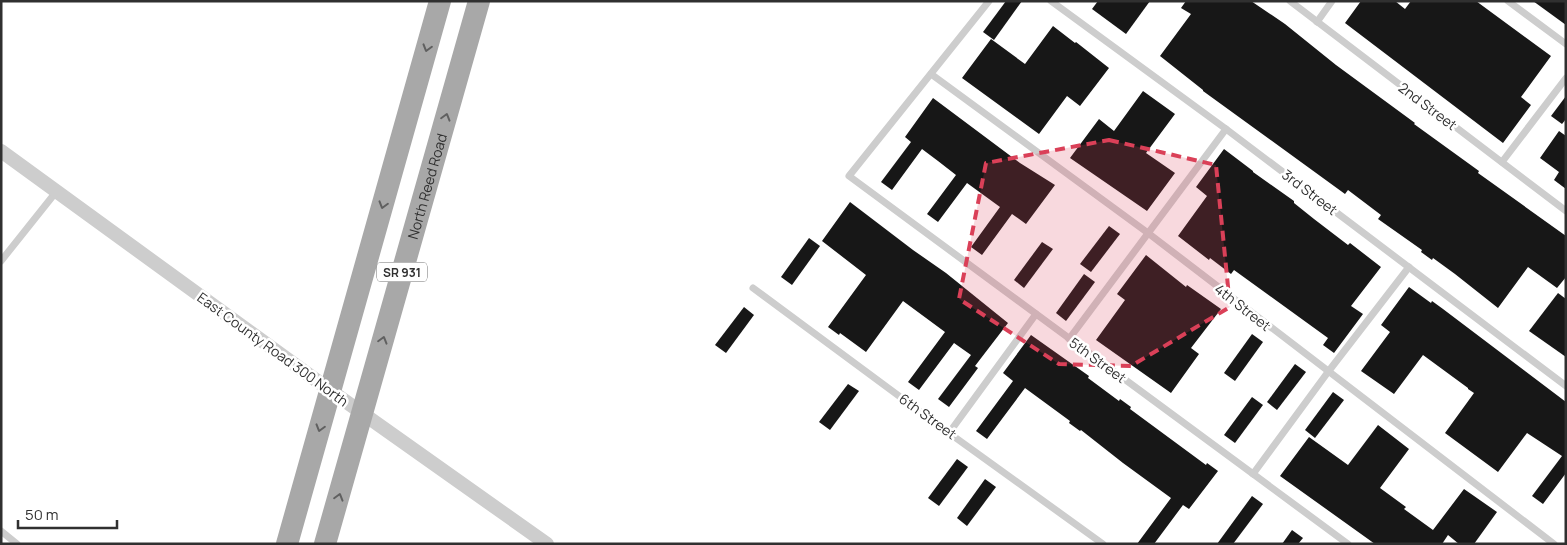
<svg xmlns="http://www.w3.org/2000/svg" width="1567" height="545" viewBox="0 0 1567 545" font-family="Manrope,sans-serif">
  <rect width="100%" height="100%" fill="#fff"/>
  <g fill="#171717">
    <path d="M1006 1H1022L994 40 983 32Z"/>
    <path d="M1098 1H1150L1126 34 1092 9Z"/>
    <path d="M1186 1H1251L1285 24 1336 65 1415 123 1414 124 1479 171 1478 173 1566 236V277L1557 288 1528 267 1498 308 1455 274 1433 258 1432 260 1421 252 1422 250 1378 219 1381 215 1348 190 1345 194 1203 91V90L1160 56 1191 14 1181 8Z"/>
    <path d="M1361 1H1395L1405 9 1411 1H1476L1551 56 1521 97 1531 105 1503 143 1345 23Z"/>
    <path d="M1533 1H1566V25Z"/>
    <path d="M1053 26 1075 43 1076 42 1109 68 1080 106 1067 96 1039 134 962 78 991 39 1025 64Z"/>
    <path d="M1143 91 1175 114 1146 153 1175 173 1147 211 1070 158 1099 119 1114 131Z"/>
    <path d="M1566 96V119L1562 124 1551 116Z"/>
    <path d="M933 98 1020 163 1055 185 1026 224 1012 214 982 255 971 247 1000 207 967 183 938 222 927 214 956 175 938 161 922 149 892 190 881 182 911 142 905 137Z"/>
    <path d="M1559 131 1566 136V189L1554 180 1559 172 1540 158Z"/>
    <path d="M1224 149 1253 171V172L1294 201V203L1314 219 1348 245 1350 243 1381 267 1351 306 1363 314 1334 353 1323 345 1328 338 1234 270 1231 274 1210 258 1209 260 1178 236 1207 196 1196 187Z"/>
    <path d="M850 202 913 250 946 273 1008 323 975 366 978 368 949 407 938 399 971 355 954 343 919 390 908 382 945 332 903 301 866 352 840 333 839 335 828 327 866 275 822 241Z"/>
    <path d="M1109 226 1120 234 1091 272 1080 264Z"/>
    <path d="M809 238 820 246 792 285 781 277Z"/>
    <path d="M1042 242 1053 249 1024 288 1014 280Z"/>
    <path d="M1146 255 1186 287 1187 285 1221 309 1191 348 1199 354 1171 393 1096 340 1125 300 1117 294Z"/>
    <path d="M1084 274 1095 282 1066 321 1056 313Z"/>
    <path d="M1409 287 1431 303 1432 301 1443 309 1566 402V473L1543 504 1532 496 1562 456 1527 433 1498 472 1445 433 1474 393 1468 389V388L1423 355 1394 394 1361 371 1390 332 1381 325Z"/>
    <path d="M1558 293 1566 299V357L1529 331Z"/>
    <path d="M744 307 754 315 726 353 715 345Z"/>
    <path d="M1252 334 1263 342 1235 381 1224 373Z"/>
    <path d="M1031 335 1089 376 1088 378 1119 401 1120 399 1131 407 1130 409 1206 465 1207 463 1218 471 1189 509 1183 505 1154 544H1137L1171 498 1123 463 1081 430 1080 431 1069 423 1070 421 1025 388 987 439 976 431 1013 381 1003 373Z"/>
    <path d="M1295 364 1306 372 1277 410 1267 402Z"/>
    <path d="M848 384 859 391 830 430 819 422Z"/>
    <path d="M1333 392 1344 400 1315 438 1305 430Z"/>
    <path d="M1252 397 1263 405 1235 443 1224 435Z"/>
    <path d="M1378 425 1409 449 1380 488 1406 507 1404 509 1433 530 1464 489 1497 512 1474 544H1459L1448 535 1442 544H1375L1280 476 1309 437 1348 465Z"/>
    <path d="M957 459 968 467 939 506 928 498Z"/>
    <path d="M985 479 996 487 967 526 957 518Z"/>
    <path d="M1252 496 1263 504 1233 544H1217Z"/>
    <path d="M1292 530 1303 538 1298 544H1282Z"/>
  </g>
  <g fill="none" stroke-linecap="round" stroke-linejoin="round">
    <g stroke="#cdcdcd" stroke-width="7">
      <path d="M989 1 849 176 1348 544"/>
      <path d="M1051 1 1226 129 1566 386"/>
      <path d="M1290 1 1566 211"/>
      <path d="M1508 1 1566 44"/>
      <path d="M1317 22 1332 1"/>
      <path d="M931 74 1148 233 1554 544"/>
      <path d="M1502 162 1566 78"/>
      <path d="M1 261 56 192"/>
      <path d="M753 288 949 433 1103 544"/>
      <path d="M1069 339 1226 129"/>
      <path d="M949 433 1036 314"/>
      <path d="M1253 474 1328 372 1409 267"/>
      <path d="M1 531 17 544"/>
    </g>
    <path stroke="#cdcdcd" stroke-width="14" d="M1 151 331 391 547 544"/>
    <g stroke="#a8a8a8" stroke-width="22">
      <path d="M287 544 440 1"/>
      <path id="s1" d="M325 544 479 1"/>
    </g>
  </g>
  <defs><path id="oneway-chevron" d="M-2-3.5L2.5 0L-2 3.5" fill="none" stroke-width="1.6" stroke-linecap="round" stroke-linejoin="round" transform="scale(1.25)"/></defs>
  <g stroke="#606060">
    <use href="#oneway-chevron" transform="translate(427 48) rotate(106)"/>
    <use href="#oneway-chevron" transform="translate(446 117) rotate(-74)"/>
    <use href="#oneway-chevron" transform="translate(383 205) rotate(106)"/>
    <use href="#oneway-chevron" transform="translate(383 340) rotate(-74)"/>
    <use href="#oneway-chevron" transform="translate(320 428) rotate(106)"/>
    <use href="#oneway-chevron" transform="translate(339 497) rotate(-74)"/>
  </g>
  <path fill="#da4058" fill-opacity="0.2" stroke="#da4058" stroke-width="4" stroke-dasharray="10 6" stroke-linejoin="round" d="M1109 140 1216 165 1230 307 1131 366 1059 364 959 299 986 163Z"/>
  <g text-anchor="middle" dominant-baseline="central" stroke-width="5" stroke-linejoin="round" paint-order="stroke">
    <rect fill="#fff" stroke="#6e6e6e" stroke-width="1" x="377" y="262.5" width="50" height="19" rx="4"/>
    <g font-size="12" font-weight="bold" fill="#303030">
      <text x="402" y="272">SR 931</text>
    </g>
    <g font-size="14" fill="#303030" stroke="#fff">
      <text transform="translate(1428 106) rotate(37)">2nd Street</text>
      <text stroke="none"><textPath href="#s1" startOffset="372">North Reed Road</textPath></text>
      <text transform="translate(1310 192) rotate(37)">3rd Street</text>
      <text transform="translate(1243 307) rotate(38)">4th Street</text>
      <text transform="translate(273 349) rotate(36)">East County Road 300 North</text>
      <text transform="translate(1098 360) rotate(36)">5th Street</text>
      <text transform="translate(928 416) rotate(36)">6th Street</text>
    </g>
  </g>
  <rect width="1567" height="545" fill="none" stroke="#303030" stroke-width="5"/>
  <path d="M18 520v8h99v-8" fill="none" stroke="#303030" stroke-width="2.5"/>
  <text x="25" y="520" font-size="15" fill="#303030" stroke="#ffffff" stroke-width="4" paint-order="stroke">50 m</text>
</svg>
